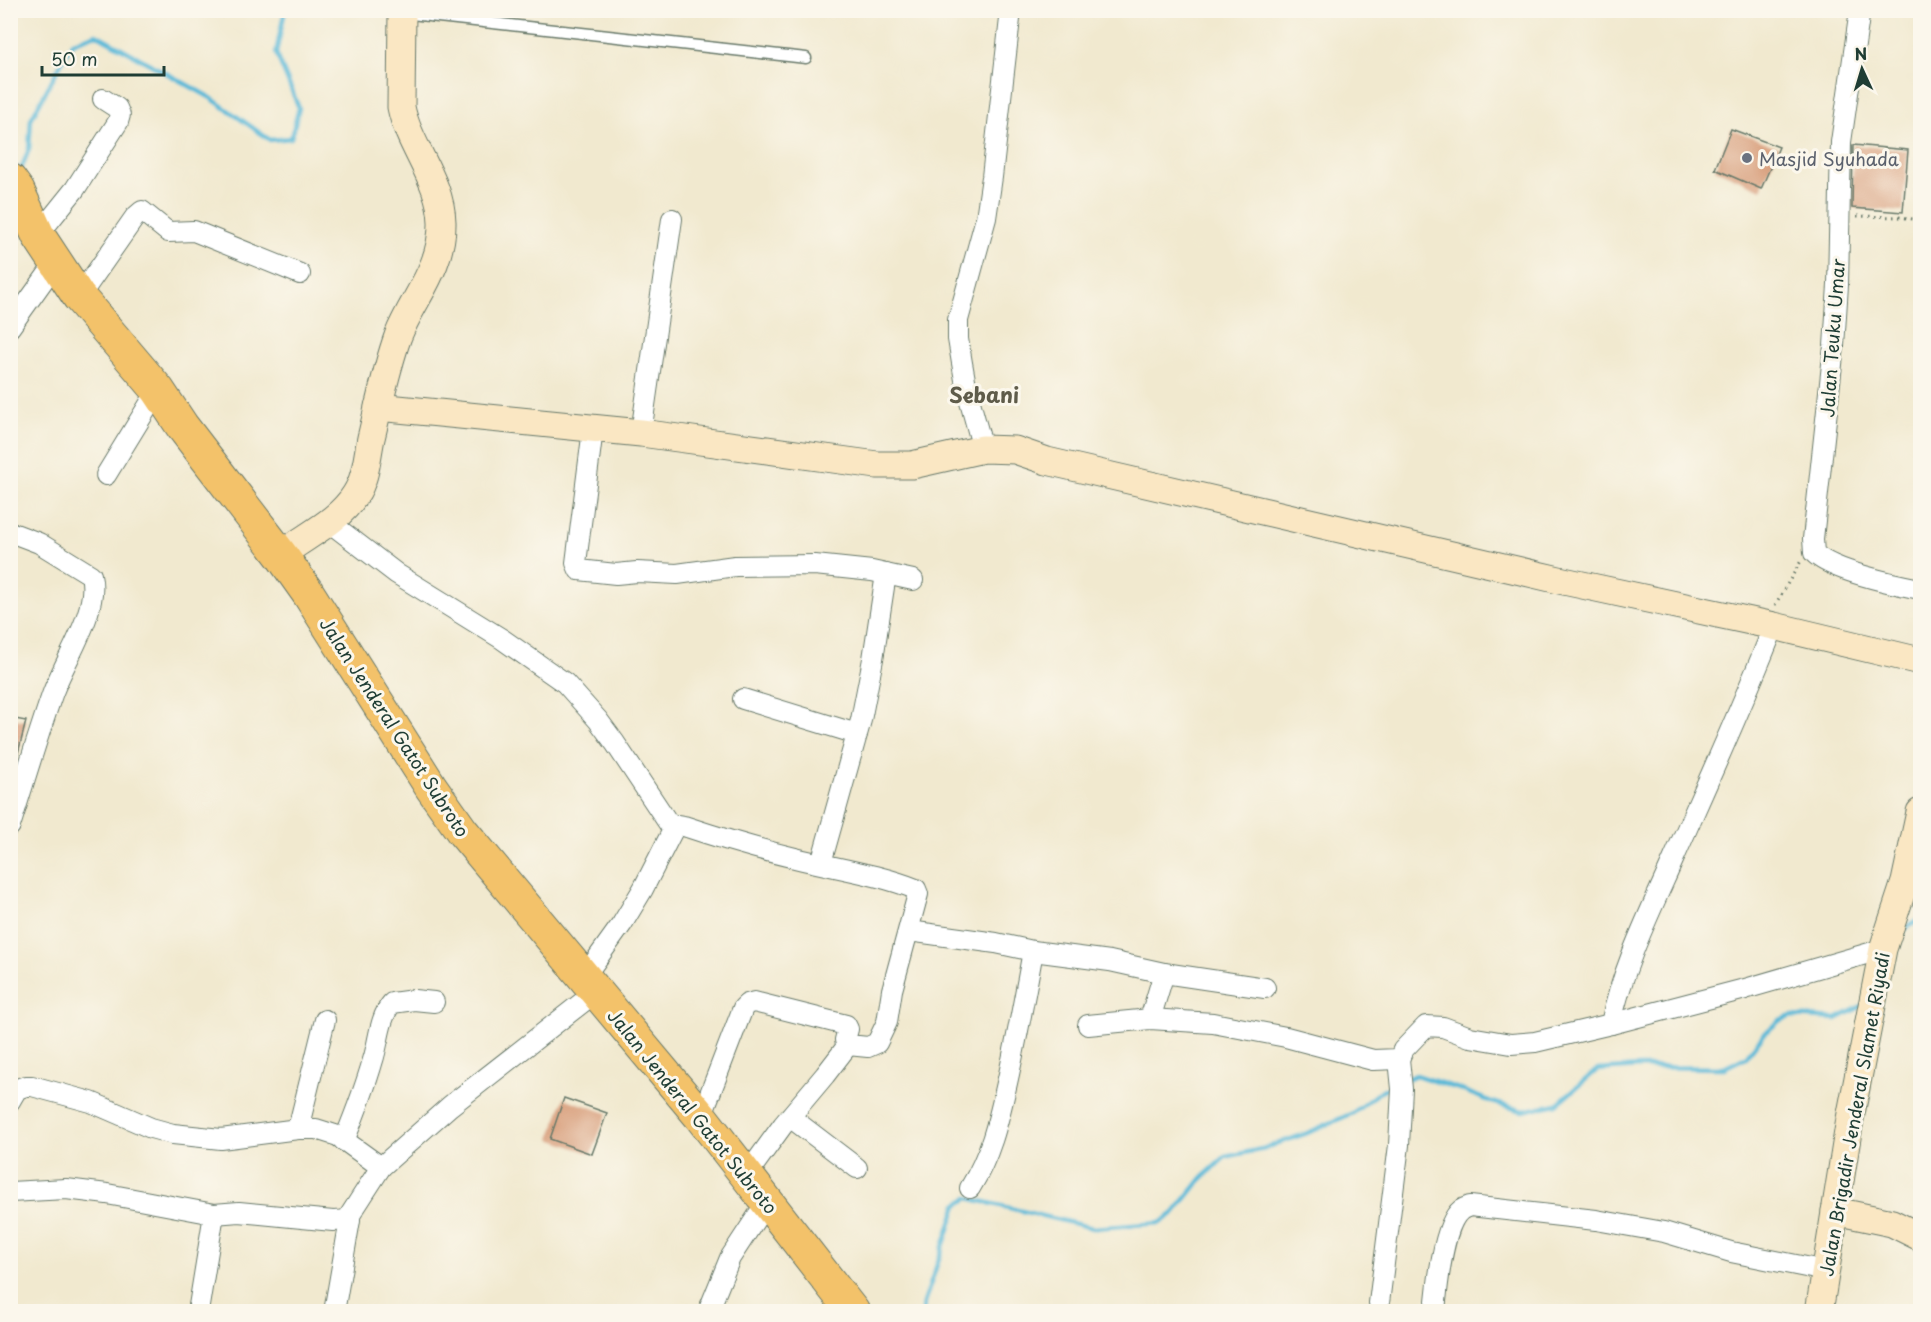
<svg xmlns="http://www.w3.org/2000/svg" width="1931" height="1322" viewBox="0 0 1931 1322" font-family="'Playpen Sans',sans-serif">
  <rect width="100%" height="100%" fill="#fbf7ec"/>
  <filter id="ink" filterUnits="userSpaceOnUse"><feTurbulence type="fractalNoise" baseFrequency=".0167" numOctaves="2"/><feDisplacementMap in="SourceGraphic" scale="12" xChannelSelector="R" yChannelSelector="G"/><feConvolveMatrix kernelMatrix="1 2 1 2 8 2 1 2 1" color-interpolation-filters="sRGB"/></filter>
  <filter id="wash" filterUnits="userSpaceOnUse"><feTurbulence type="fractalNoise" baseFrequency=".008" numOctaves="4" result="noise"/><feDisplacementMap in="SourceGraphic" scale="24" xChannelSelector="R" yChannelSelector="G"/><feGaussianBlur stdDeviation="1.35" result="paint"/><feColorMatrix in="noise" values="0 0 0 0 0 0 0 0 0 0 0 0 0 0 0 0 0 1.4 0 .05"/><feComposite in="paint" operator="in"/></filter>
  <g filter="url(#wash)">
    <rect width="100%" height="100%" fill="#f1e9cf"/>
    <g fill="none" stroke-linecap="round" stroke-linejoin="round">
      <g stroke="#5ab9d8" stroke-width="4.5">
        <path d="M20 172 29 149 31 119 72 43 96 34 211 98 270 140 291 138 299 108 276 53 285 10"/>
        <path d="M1900 932 1920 919"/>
        <path d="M1407 1079 1416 1075 1456 1088 1492 1102 1523 1111 1557 1104 1597 1070 1640 1067 1724 1068 1746 1057 1763 1035 1780 1020 1792 1016 1836 1019 1862 1006"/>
        <path d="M923 1312 924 1303 957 1205 968 1198 1093 1228 1160 1223 1174 1213 1202 1178 1225 1157 1262 1149 1305 1134 1353 1113 1378 1093 1397 1084"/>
      </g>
    </g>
    <g id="blocks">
      <g fill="#d59772">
        <path d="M1731 129 1779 147 1761 189 1715 169Z"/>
        <path d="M1853 145 1908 150 1903 212 1852 208Z"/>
        <path d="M10 718 26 721 15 765 10 764Z"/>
        <path d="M564 1098 607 1113 592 1154 550 1139Z"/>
      </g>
    </g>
  </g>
  <g filter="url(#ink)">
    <use href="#blocks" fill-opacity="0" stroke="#68796a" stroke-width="1.5"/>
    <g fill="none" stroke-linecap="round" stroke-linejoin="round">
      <g stroke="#68796a" stroke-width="13">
        <path id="lane" d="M402 13 806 58"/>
      </g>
      <g stroke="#68796a" stroke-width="22">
        <g id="street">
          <path d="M1860 10 1841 142 1838 285 1834 346 1813 539 1814 553C1832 571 1894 584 1920 589"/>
          <path d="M38 235 75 189 118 122 120 115 117 108 103 99"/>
          <path d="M79 297 135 217 142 211 168 232 194 231 300 274"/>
          <path d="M10 327 55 264"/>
          <path d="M593 429 576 563 579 570 616 574 637 572 677 574 735 566 815 565 872 571 913 580"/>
          <path d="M641 433 672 219"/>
          <path d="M983 449 967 391 962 363 958 339V320L986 218 992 177 1011 10"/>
          <path d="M106 475 158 390"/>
          <path d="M329 522 397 574 502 639 565 683 598 720 615 743 673 830"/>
          <path d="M10 532 39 543 91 575C100 611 64 660 52 695 37 738 24 782 10 826"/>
          <path d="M743 699 857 734"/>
          <path d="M821 863 861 720 873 659 886 574"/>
          <path d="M909 931 996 943 1033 951 1110 961 1164 973 1265 988"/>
          <path d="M584 977 622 924 643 889 673 830 678 825 684 826C720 838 757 849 795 858 835 868 878 874 916 889L918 894 892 990 887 1022 877 1043 868 1047 848 1045 845 1040 848 1029 846 1025 754 1002 747 1004 743 1008 701 1117"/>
          <path d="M1150 1019 1164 973"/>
          <path d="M1611 1024C1622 968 1651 910 1674 858 1708 781 1743 705 1774 626"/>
          <path d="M1088 1025 1150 1019 1213 1023 1286 1037 1373 1060 1399 1059 1403 1050 1426 1026 1443 1027 1470 1037 1511 1044 1535 1042 1611 1024 1745 989 1883 949"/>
          <path d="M10 1101 17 1089 26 1086H32L91 1102 151 1128 173 1134 221 1139 298 1129H316L338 1136 381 1167"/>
          <path d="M790 1117 857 1168"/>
          <path d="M298 1129 325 1020"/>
          <path d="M344 1141C355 1114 365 1088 373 1060 379 1042 379 1018 392 1003L414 1000 434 1002"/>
          <path d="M746 1176 783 1125 825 1075 848 1045"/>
          <path d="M970 1188C991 1154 998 1122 1007 1083 1017 1039 1025 995 1033 951"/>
          <path d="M10 1192 66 1189 107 1194 214 1214 239 1212 333 1221 350 1220V1215L381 1167 450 1106 597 991"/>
          <path d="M1379 1303 1399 1145 1402 1089 1399 1059"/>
          <path d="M198 1312 214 1214"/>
          <path d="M334 1312 350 1220"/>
          <path d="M708 1312 730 1258 766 1203"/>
          <path d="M1435 1312C1437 1289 1443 1224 1461 1210 1464 1208 1467 1207 1470 1206L1596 1220 1664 1232 1731 1252 1826 1271"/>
        </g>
      </g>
      <g stroke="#68796a" stroke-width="29">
        <g id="secondary">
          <path d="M378 407 641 433 877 465H912L983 449 1015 450 1047 461 1559 580 1774 626 1920 661"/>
          <path d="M281 555C305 536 338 522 355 495 366 479 367 457 371 438 379 405 386 369 398 336 413 298 443 267 442 222 441 180 409 147 401 107L402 10"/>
          <path d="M1835 1211 1892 1223 1920 1237"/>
          <path d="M1819 1312 1850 1119 1883 949 1905 882 1920 812"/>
        </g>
      </g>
      <g stroke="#68796a" stroke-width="35">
        <path id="highway" d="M10 180 18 191 38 235 79 297 158 390 182 426 281 555 308 593 431 787 462 831 701 1117 853 1312"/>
      </g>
      <g stroke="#68796a" stroke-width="3" stroke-dasharray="1.5 4.5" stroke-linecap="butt">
        <path d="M1857 216 1899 217 1920 220"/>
        <path d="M1775 605 1801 561"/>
      </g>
      <use href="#lane" stroke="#fff" stroke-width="10"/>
      <use href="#street" stroke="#fff" stroke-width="20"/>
      <use href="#secondary" stroke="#fae7c3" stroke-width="27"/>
      <use href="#highway" stroke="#f3c26a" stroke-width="33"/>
    </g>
  </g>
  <circle fill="#6b7280" stroke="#fbf7ec" stroke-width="2" cx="1747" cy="158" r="6"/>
  <g text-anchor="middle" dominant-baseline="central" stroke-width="6" stroke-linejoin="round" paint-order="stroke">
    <g font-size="18" fill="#5b616d" stroke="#fbf7ec" text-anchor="start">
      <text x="1759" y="158">Masjid Syuhada</text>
    </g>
    <g font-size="18" fill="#1f3d34" stroke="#fbf7ec">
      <text transform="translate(1832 338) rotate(-86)">Jalan Teuku Umar</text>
      <text transform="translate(395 727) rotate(57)">Jalan Jenderal Gatot Subroto</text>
      <text transform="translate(693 1111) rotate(51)">Jalan Jenderal Gatot Subroto</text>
      <text transform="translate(1854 1114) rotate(-80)">Jalan Brigadir Jenderal Slamet Riyadi</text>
    </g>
    <g font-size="21" font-weight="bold" fill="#5f5c4a" stroke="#fbf7ec">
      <text x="984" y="394">Sebani</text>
    </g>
  </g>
  <rect width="1931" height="1322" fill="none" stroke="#fbf7ec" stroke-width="36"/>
  <g transform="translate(1862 69) rotate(356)" stroke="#fbf7ec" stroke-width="4.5" paint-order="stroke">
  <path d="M0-4.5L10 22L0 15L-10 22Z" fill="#1f3d34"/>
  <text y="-9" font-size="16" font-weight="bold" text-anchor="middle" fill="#1f3d34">N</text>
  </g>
  <path d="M42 66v9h122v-9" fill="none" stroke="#1f3d34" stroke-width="3"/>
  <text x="51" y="66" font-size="18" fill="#1f3d34" stroke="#fbf7ec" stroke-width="4.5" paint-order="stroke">50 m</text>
</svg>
